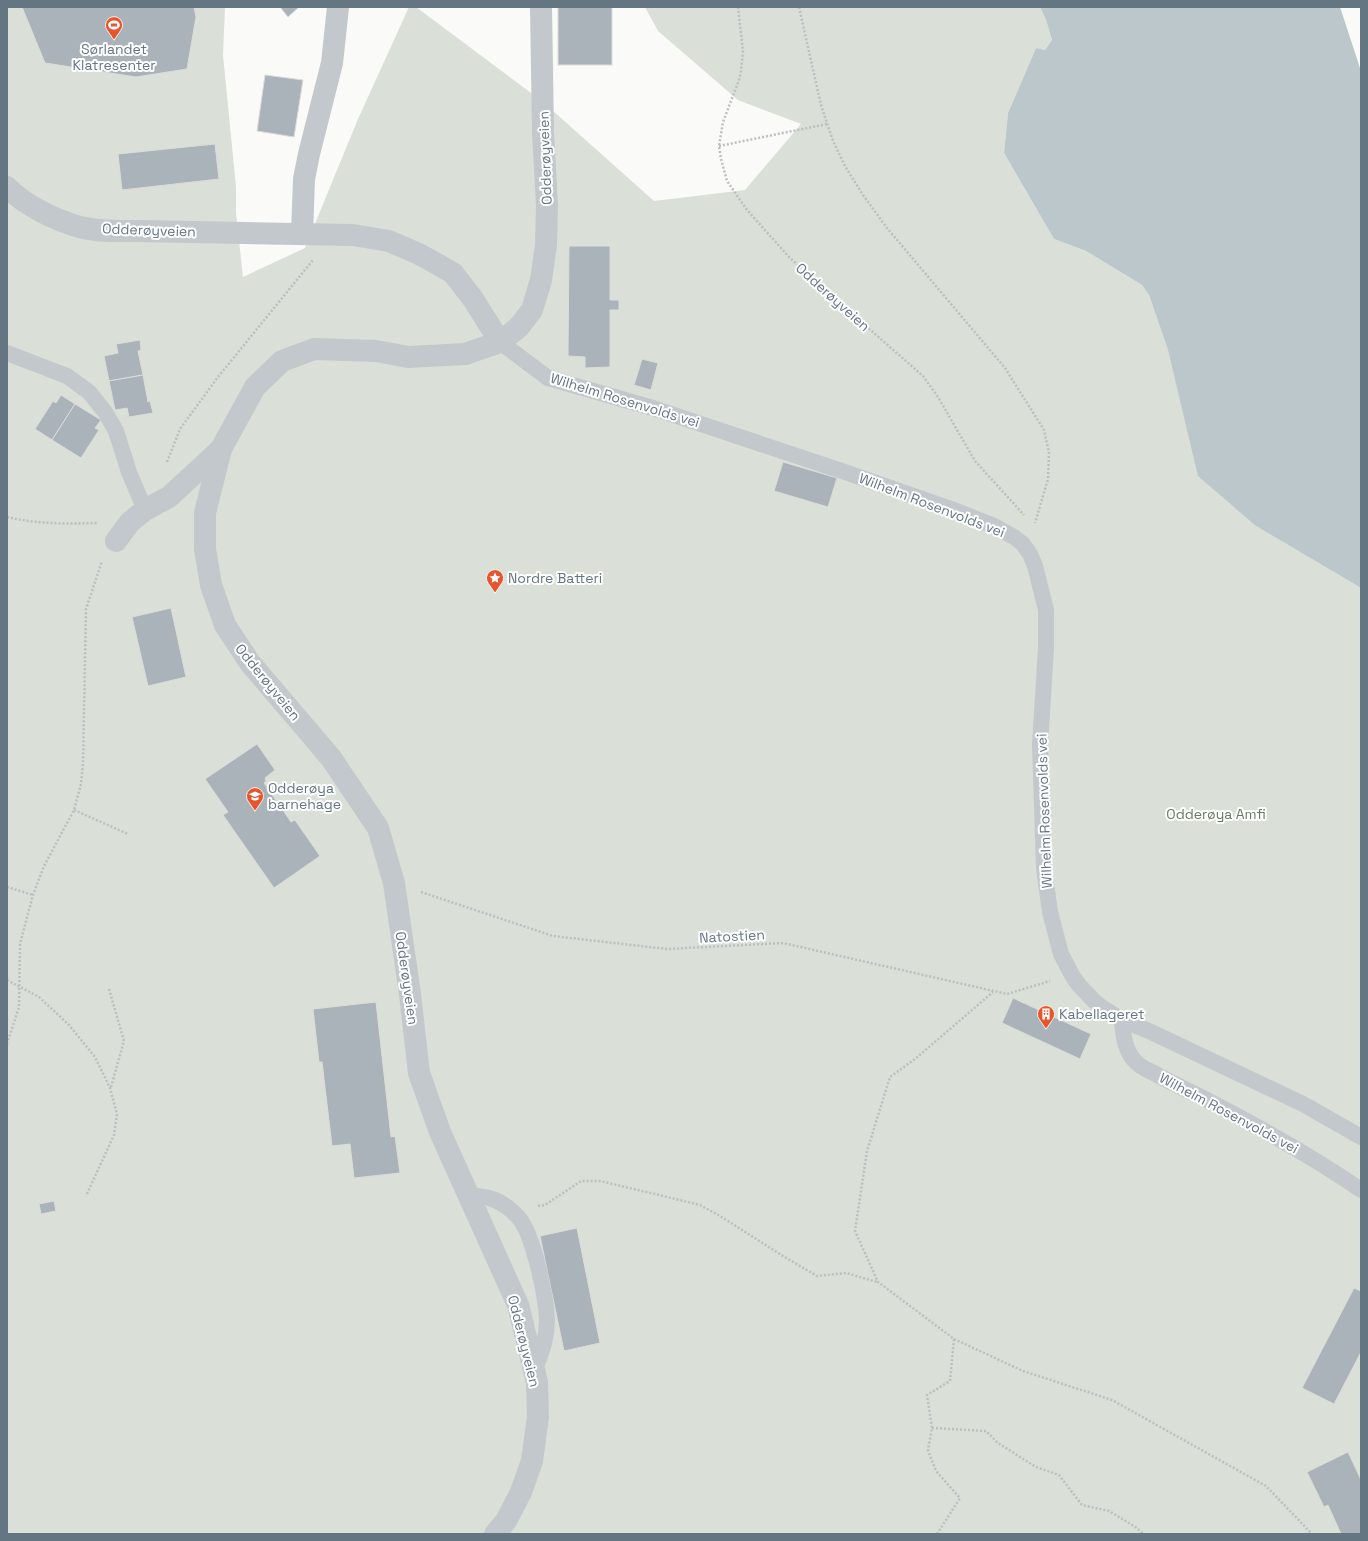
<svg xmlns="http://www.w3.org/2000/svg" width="1368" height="1541" viewBox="0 0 1368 1541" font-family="'Space Grotesk',sans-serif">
  <rect width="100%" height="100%" fill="#fafaf8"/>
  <path fill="#dadfd7" d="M7 7H225L223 55 236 187V213L243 277 305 248 358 119 409 7H416L543 102 654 201 745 190 801 124 738 100 658 31 645 7H1040L1046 20 1052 40 1045 50 1036 48 1008 113 1004 153 1054 239 1086 251 1142 285 1149 295 1168 350 1256 526 1361 588V1534H7Z"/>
  <path fill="#bbc7cb" d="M1040 7H1340L1361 71V588L1256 526 1198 476 1168 350 1149 295 1142 285 1086 251 1054 239 1004 153 1008 113 1036 48 1045 50 1052 40 1046 20Z"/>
  <g fill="#aab3b9" stroke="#dcdcda">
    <path d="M22 7H194L196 17 187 69 136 77 45 63Z"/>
    <path d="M280 7H299L288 17Z"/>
    <rect x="558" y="7" width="54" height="58"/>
    <path d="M265 75 303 80 294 137 257 131Z"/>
    <path d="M215 144 219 179 122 190 118 154Z"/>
    <path d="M569 246H610V300H619V310H610V367L585 368V357L568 356Z"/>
    <path d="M140 340 141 350 138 351 143 375 109 381 104 356 118 353 116 344Z"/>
    <path d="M642 359 658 363 651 390 634 385Z"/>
    <path d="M143 375 148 402 150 401 153 413 129 417 127 408 115 410 109 381Z"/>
    <path d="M61 395 75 404 52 440 35 429 53 401 56 403Z"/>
    <path d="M75 404 101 420 95 428 99 430 81 458 52 440Z"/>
    <path d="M783 462 837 478 828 507 774 491Z"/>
    <path d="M171 608 186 677 148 686 132 617Z"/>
    <path d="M257 744 275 770 265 778 266 781 264 783 291 822 295 820 320 856 274 888 223 815 228 812 205 779Z"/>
    <path d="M1013 998 1091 1034 1080 1059 1002 1023Z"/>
    <path d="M376 1002 391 1137 395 1136 400 1173 354 1178 350 1144 332 1146 322 1062H319L313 1009Z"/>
    <path d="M54 1201 56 1211 41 1214 39 1204Z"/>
    <path d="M577 1228 600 1343 564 1351 540 1236Z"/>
    <path d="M1354 1288 1361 1291V1352L1334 1404 1302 1388Z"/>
    <path d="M1348 1452 1361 1480V1533L1359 1534H1341L1328 1505 1324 1507 1307 1472Z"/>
  </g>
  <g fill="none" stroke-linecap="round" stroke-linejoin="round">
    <g stroke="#bbbfc2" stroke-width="2.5" stroke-dasharray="2 2" stroke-linecap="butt">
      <path d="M738 7 743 51 741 71 739 80 723 122 719 146 721 159 727 181 747 210 789 257 826 291 923 376 938 397 975 461 1024 515"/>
      <path d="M799 7 821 105 833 141 845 166 863 195 887 228 1005 368 1044 430 1049 453 1048 479 1035 523"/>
      <path d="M719 146 827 124"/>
      <path d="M167 462 180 429 218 377 313 260"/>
      <path d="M7 517C37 524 67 524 98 523"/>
      <path d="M74 810 128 834"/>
      <path d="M7 887 33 895"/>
      <path d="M421 892 553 936 667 949 783 943 1007 994 1050 981"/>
      <path d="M7 980 39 997 69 1025 95 1057 110 1088 117 1114 114 1135 86 1196"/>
      <path d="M109 989 124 1041 111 1087"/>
      <path d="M7 1044 19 1007 20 944 33 895 44 866 74 810 81 784 83 762 86 609 102 561"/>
      <path d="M538 1206 545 1205 581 1181H600L659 1195 700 1205 720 1216 783 1256 817 1276 846 1273 877 1282"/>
      <path d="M954 1339 1023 1371 1112 1400 1266 1486 1312 1534"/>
      <path d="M932 1428 986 1431 998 1443 1036 1467 1059 1475 1082 1505 1109 1511 1137 1528 1143 1534"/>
      <path d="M937 1534 960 1498 936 1471 928 1450 932 1428 927 1395 950 1381 954 1339 878 1282 855 1231 867 1151 890 1077 915 1059 993 992"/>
    </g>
    <g stroke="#c3c8cc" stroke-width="16">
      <path d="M500 342 548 378 653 408 842 471 954 510 994 526 1014 537 1023 544 1030 554 1035 566 1046 610V648L1040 745 1044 868 1050 912 1061 954 1072 975 1078 984 1094 1001 1103 1008 1122 1020 1149 1031 1303 1104 1361 1137"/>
      <path d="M7 353 67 376 89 392 105 412 116 431 129 472 145 510"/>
      <path d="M1122 1020C1123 1036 1125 1053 1138 1064 1143 1068 1149 1071 1154 1073 1173 1084 1192 1092 1211 1102 1263 1129 1313 1157 1361 1190"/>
      <path d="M468 1195C476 1196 485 1196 492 1199 502 1202 513 1211 519 1218 534 1236 546 1297 547 1320 547 1338 542 1354 534 1370"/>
    </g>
    <g stroke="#c3c8cc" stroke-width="22">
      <path d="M7 187C24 205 57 221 80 227 99 232 120 231 140 231L353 235 389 241 419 254 453 273 473 299 500 342"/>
      <path d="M302 233 304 179 309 154 332 63 338 7"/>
      <path d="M116 541 130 522 145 510 169 497 221 449"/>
      <path d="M495 1534 506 1521 521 1492 532 1461 538 1417 537 1382 518 1305 440 1132 419 1073 410 994 394 883 378 828 331 758 250 663 225 625 211 585 205 549V513L221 449 255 387 282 361 314 349 376 351 408 357 465 354 500 342 519 327 532 310 541 280 546 245 547 206 543 132 541 7"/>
    </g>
  </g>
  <defs>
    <g id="stadium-pin" transform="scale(0.9)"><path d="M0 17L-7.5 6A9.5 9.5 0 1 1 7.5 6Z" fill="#e4572e" stroke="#fff"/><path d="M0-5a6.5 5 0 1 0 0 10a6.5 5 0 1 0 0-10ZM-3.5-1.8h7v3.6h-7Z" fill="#fff"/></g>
    <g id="sight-pin" transform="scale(0.9)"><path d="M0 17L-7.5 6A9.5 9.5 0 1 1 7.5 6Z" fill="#e4572e" stroke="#fff"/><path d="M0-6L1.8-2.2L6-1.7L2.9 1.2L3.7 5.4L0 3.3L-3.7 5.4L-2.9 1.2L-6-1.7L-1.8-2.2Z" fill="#fff"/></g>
    <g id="school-pin" transform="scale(0.9)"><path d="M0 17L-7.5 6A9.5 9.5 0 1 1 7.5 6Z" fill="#e4572e" stroke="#fff"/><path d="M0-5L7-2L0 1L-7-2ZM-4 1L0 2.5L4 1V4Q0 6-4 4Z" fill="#fff"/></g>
    <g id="building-pin" transform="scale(0.9)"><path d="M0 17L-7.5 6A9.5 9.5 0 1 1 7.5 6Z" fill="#e4572e" stroke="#fff"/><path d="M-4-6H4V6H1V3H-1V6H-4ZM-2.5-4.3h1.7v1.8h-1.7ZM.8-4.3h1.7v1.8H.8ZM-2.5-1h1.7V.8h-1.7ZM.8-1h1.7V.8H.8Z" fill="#fff"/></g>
  </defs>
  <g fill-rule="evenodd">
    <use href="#stadium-pin" x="114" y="25"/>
    <use href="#sight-pin" x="495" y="578"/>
    <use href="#school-pin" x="255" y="796"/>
    <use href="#building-pin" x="1046" y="1014"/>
  </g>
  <g text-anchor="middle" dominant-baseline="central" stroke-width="4" stroke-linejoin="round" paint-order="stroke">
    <g font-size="14" fill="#657683" stroke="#fff" text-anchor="start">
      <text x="114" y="49" text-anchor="middle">Sørlandet<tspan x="114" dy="16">Klatresenter</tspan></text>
      <text x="508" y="578">Nordre Batteri</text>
      <text x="268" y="788">Odderøya<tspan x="268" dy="16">barnehage</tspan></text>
      <text x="1059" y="1014">Kabellageret</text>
    </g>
    <g font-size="14" fill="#657683" stroke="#fff">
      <text transform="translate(545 158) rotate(-92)">Odderøyveien</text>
      <text transform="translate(149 230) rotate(2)">Odderøyveien</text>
      <text transform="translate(833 297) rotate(42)">Odderøyveien</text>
      <text transform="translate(625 400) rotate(17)">Wilhelm Rosenvolds vei</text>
      <text transform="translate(932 505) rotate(21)">Wilhelm Rosenvolds vei</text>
      <text transform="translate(268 682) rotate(51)">Odderøyveien</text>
      <text transform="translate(1044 811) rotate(-92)">Wilhelm Rosenvolds vei</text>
      <text transform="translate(732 936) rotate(-3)">Natostien</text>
      <text transform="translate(407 978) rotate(82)">Odderøyveien</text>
      <text transform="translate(1229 1113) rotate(28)">Wilhelm Rosenvolds vei</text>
      <text transform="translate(524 1341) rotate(76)">Odderøyveien</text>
    </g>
    <g font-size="14" fill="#687a64" stroke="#fff">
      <text x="1216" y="814">Odderøya Amfi</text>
    </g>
  </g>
  <rect width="1368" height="1541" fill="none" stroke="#657683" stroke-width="16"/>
</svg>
